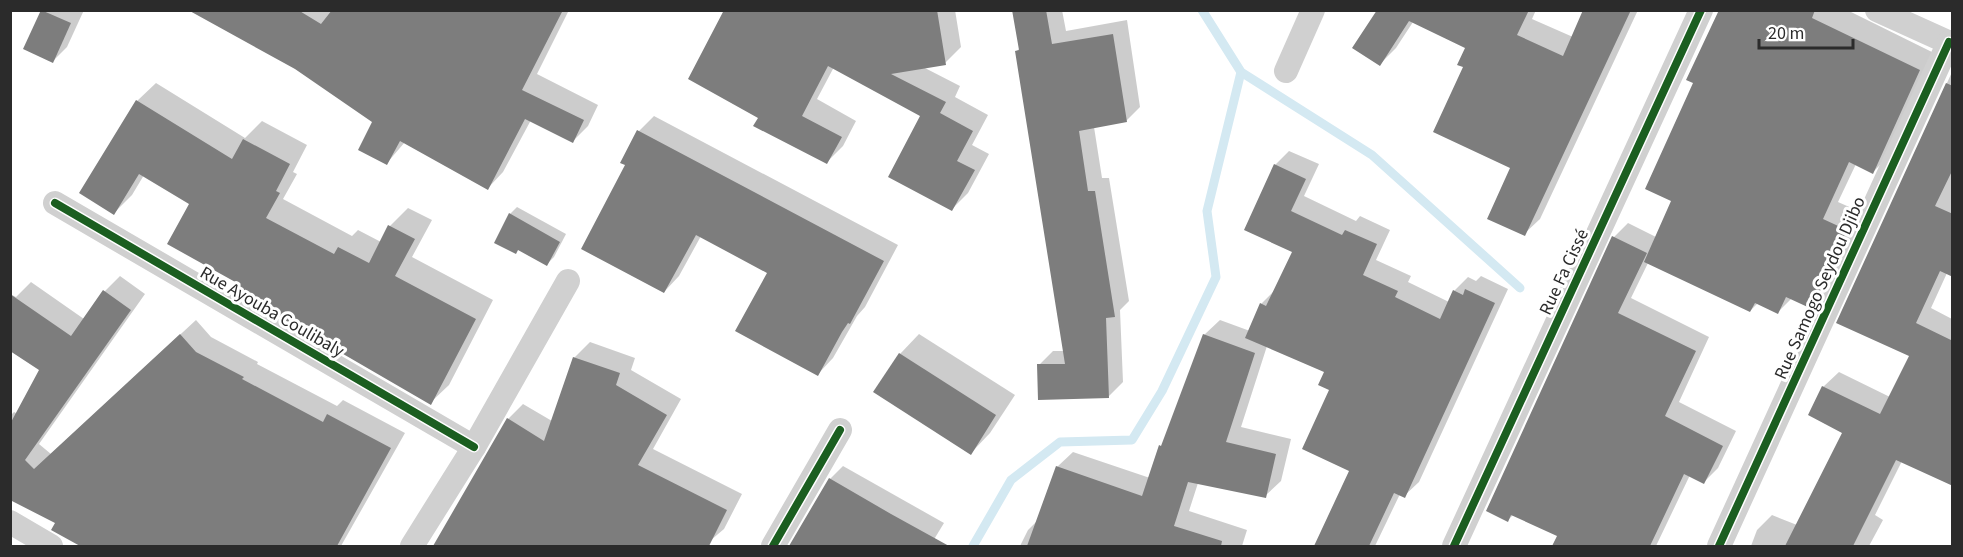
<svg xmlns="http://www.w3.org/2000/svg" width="1963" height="557" viewBox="0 0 1963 557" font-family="'Source Sans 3',sans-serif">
  <rect width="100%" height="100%" fill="#fff"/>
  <g fill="#0003">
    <path d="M43 10H84L67 47 53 61 25 48Z"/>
    <path d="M218 10H569L537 74 598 105 588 126 573 141 531 120 503 172 488 188 405 142 387 163 374 121Z"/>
    <path d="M771 10H955L961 47 945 63 923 67 960 86 955 97 988 115 972 145 989 154 968 193 952 209 922 115 834 67 817 99 856 121 843 146 827 162 760 117Z"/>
    <path d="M1014 10H1062L1066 31 1127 20 1140 107 1126 121 1094 127 1102 178H1109L1129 301 1120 310 1123 382 1109 396 1039 365 1053 351H1065L1016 52 1021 47Z"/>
    <path d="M1379 10H1536L1532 19 1573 37 1585 10H1638L1540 219 1524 234 1512 167 1465 67 1467 47 1413 22 1396 48 1380 64Z"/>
    <path d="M1721 10H1847L1936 54 1889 156 1873 172 1856 164 1838 202 1863 213 1828 290 1811 307 1792 298 1778 312 1758 303 1750 311 1648 263 1631 298 1709 337 1679 402 1736 431 1718 468 1704 482 1690 475 1656 546H1554L1559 535 1513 515 1508 520 1614 237 1628 223 1656 237 1673 200 1695 82Z"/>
    <path d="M1952 72V275L1947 273 1931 308 1952 319V485L1902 461 1875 515 1883 520 1869 546H1751L1757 530 1772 515 1797 525 1844 432 1823 387 1839 372 1890 397 1911 356 1838 322Z"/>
    <path d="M156 83 245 138 262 121 307 145 293 172 297 174 283 199 352 236 358 230 381 242 390 226 408 208 432 220 412 257 493 300 449 385 430 403 239 282 191 203 144 175 132 195 114 213 137 101Z"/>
    <path d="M654 116 898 245 865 307 857 316 833 358 818 374 769 272 701 236 679 276 664 292 627 165 639 131Z"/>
    <path d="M1289 151 1319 164 1304 196 1356 221 1360 216 1390 230 1376 260 1411 276 1408 282 1449 302 1454 291 1468 277 1476 281 1481 276 1508 289 1419 482 1404 496 1400 494 1375 546H1316L1351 471 1331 389 1326 372 1267 346 1241 427 1291 439 1281 481 1265 496 1198 483 1189 511 1247 530 1242 546H1020L1028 530 1039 519 1057 467 1073 452 1150 478 1204 335 1220 320 1250 331 1261 304 1275 290 1294 251 1275 165Z"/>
    <path d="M517 207 566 234 554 257 547 264 510 214Z"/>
    <path d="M120 276 145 294 39 444 51 454 196 320 211 337 258 362 257 364 337 406 343 400 405 433 341 546H83L62 535 57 523 10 498V416L14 412 18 414 41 370 10 349V294L16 297 31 282 84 319 105 291Z"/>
    <path d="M919 334 1015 395 990 433 971 453 900 354Z"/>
    <path d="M590 342 635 358 631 370 681 399 653 449 742 494 724 529 704 546H571L556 538 551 546H434L508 419 523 404 552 421 574 358Z"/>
    <path d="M843 466 944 523 930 546H799L830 479Z"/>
  </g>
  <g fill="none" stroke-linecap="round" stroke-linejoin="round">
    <g stroke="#d4e9f2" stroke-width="9">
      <path d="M1202 10 1241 72 1372 155 1520 288"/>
      <path d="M973 546 1011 480 1060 442 1132 440 1162 391 1216 277 1207 211 1241 72"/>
    </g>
  </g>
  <g fill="#7d7d7d">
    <path d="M41 10 71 23 53 63 23 49Z"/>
    <path d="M188 10H298L321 24 332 10H563L522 90 584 120 573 143 525 119 488 190 400 141 387 165 358 150 372 122 295 69Z"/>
    <path d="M724 10H937L946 65 891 74 946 102 940 113 973 131 957 161 975 170 952 211 888 177 920 116 828 66 802 116 842 137 827 164 753 126 758 118 688 79Z"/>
    <path d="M1012 10H1046L1052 44 1113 34 1127 122 1079 131 1088 191H1095L1115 317 1106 318 1109 398 1038 400 1037 364H1065L1015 51 1019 50Z"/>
    <path d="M1377 10H1529L1517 35 1563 56 1583 10H1631L1525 236 1487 219 1510 168 1433 132 1463 67 1457 65 1465 48 1409 21 1380 66 1352 48Z"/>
    <path d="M1719 10H1815L1812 18 1920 70 1873 174 1849 162 1823 219 1847 230 1812 309 1786 297 1778 314 1755 303 1750 312 1644 262 1671 201 1645 189 1693 83 1686 80Z"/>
    <path d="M1946 83 1953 86V169L1935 206 1953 214V277L1940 271 1916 323 1953 341V486L1896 460 1853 546H1785L1842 433 1808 415 1822 386 1880 414 1909 356 1836 323Z"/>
    <path d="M136 100 232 159 243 139 290 164 276 191 280 193 266 218 334 254 338 247 369 263 388 225 415 239 395 276 476 319 431 405 233 290 237 283 167 244 189 204 139 174 114 215 79 193Z"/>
    <path d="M637 130 884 261 850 324 848 323 842 332 818 376 735 331 767 273 696 235 664 293 581 249 625 165 620 163Z"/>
    <path d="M1274 164 1306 179 1291 211 1342 235 1345 230 1377 244 1363 275 1398 291 1395 297 1440 319 1453 290 1463 295 1465 289 1495 303 1405 498 1394 493 1369 546H1314L1349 471 1302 449 1329 390 1318 385 1324 372 1245 338 1260 303 1266 306 1292 252 1244 230Z"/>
    <path d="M509 213 560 242 547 266 518 250 516 254 494 243Z"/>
    <path d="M1612 236 1647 253 1618 313 1696 351 1665 416 1723 446 1704 484 1684 474 1650 546H1552L1557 536 1511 515 1508 522 1486 511Z"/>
    <path d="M103 290 131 310 25 460 34 469 180 334 196 352 244 377 242 379 323 422 327 414 391 448 337 546H80L51 530 55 523 10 500V424L39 370 10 351V294L71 336Z"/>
    <path d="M1203 334 1255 353 1226 442 1276 454 1266 498 1188 482 1174 526 1222 541 1221 546H1027L1056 466 1142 496 1159 445 1161 446Z"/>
    <path d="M899 353 996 415 971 455 873 392Z"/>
    <path d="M573 357 620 373 616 385 667 415 638 465 727 510 709 546H433L507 418 544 441Z"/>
    <path d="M829 478 891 514 949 546H789Z"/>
  </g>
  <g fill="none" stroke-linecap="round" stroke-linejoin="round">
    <g stroke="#d0d0d0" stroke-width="24">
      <path d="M1877 10 1952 44"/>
      <path d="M1286 71 1313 10"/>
      <path d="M55 203 474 447"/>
      <path d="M10 522 51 546"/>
      <path d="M412 546 474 447 568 281"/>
      <path d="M773 546 840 430"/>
      <path d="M1454 546 1701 10"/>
      <path d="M1719 546 1949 42"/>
    </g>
    <g stroke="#fff" stroke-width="11">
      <g id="cycleway">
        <path d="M55 203 474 447"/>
        <path d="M773 546 840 430"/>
        <path d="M1454 546 1701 10"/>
        <path d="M1719 546 1949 42"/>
      </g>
    </g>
    <use href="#cycleway" stroke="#1b5e20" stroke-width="8"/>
  </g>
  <g text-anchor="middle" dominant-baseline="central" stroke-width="6" stroke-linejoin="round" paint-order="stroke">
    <g font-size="18" fill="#2b2b2b" stroke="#fff">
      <text transform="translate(1564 272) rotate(-65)">Rue Fa Cissé</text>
      <text transform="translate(1820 288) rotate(-66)">Rue Samogo Seydou Djibo</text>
      <text transform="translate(272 312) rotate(30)">Rue Ayouba Coulibaly</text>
    </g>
  </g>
  <rect width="1963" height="557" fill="none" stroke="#2b2b2b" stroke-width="24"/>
  <path d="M1759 39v9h94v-9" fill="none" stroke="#2b2b2b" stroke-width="3"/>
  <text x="1768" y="39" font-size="18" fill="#2b2b2b" stroke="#ffffff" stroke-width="4.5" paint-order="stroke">20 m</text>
</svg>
